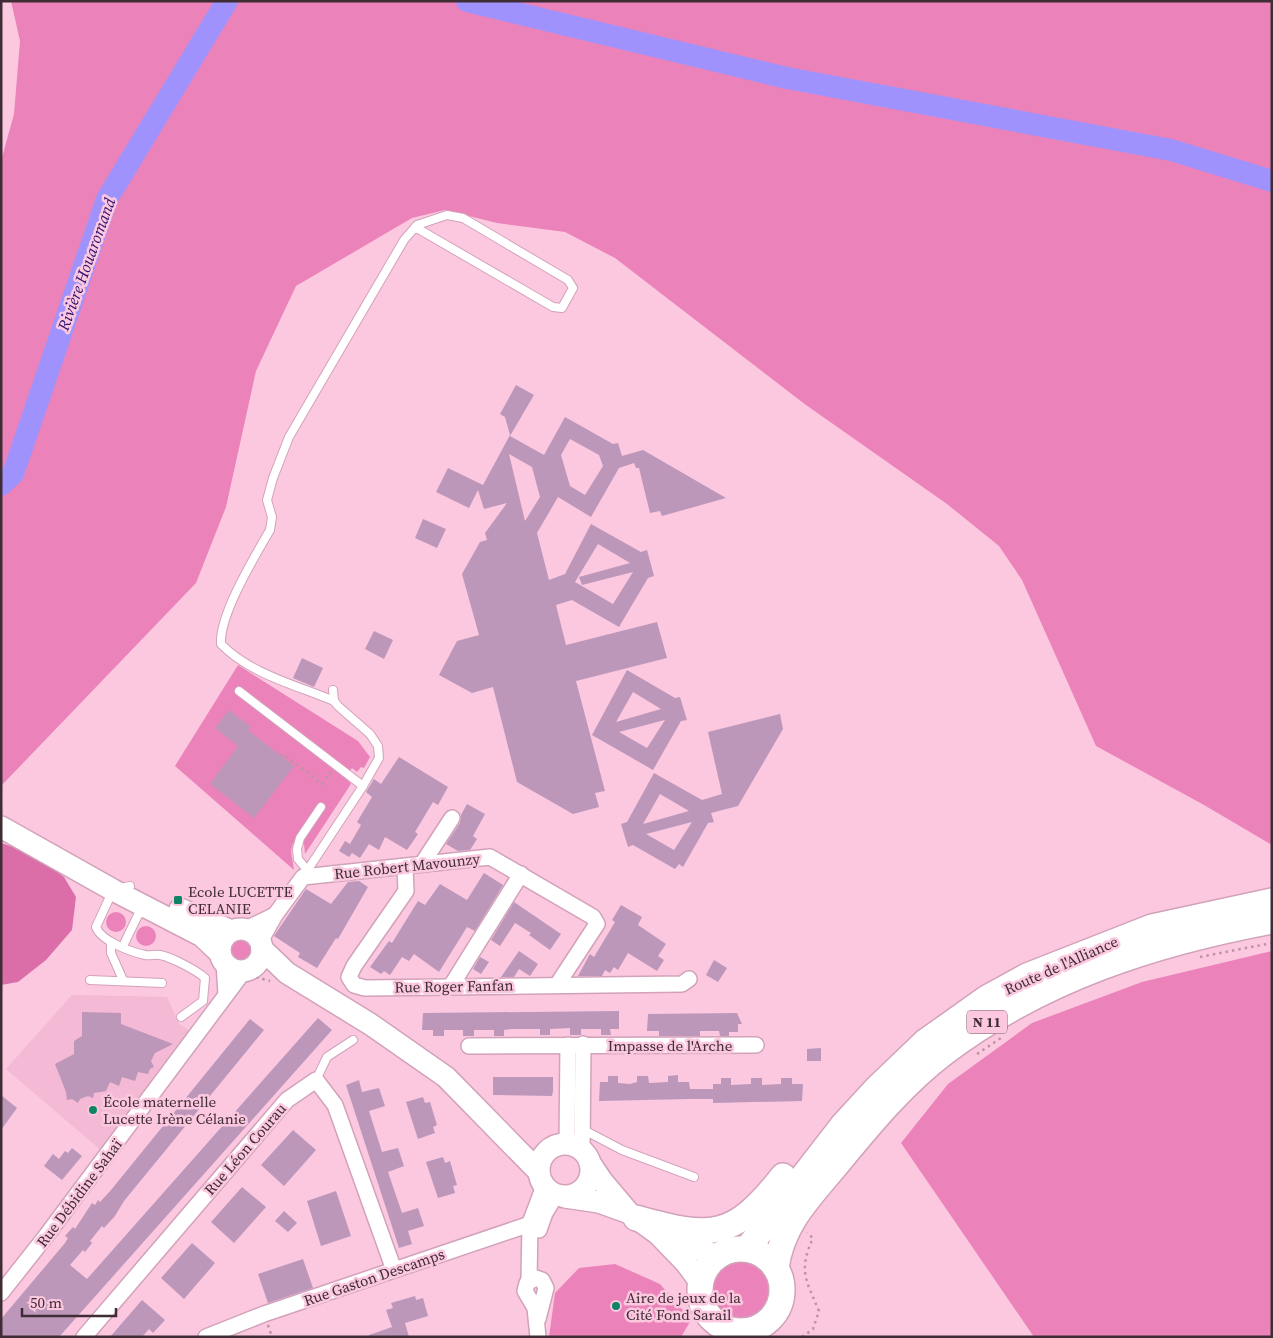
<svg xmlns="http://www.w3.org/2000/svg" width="1273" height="1338" viewBox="0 0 1273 1338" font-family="'Source Serif 4',serif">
  <rect width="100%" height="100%" fill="#fbc8e0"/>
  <path fill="#f3b9d5" d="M72 995 167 997 179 1024 190 1031 102 1151 6 1069Z"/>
  <g fill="#eb83ba">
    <path d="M11 1H1272V845L1204 805 1096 746 1022 580 999 546 947 504 806 405 615 258 565 232 497 223 445 210 412 218 296 286 256 371 226 507 196 583 1 786V161L14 114 20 41Z"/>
    <path d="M238 665 358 741 370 757 364 768 361 767 357 772 352 768 345 777 351 784 305 854 304 844 293 843 291 851 294 870 175 766Z"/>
    <circle cx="116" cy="922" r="10"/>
    <circle cx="146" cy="936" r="10"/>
    <circle cx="241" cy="950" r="11"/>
    <path d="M1272 951V1337H1034L901 1143 948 1084 1032 1023 1142 982Z"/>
    <circle cx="741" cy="1290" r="33"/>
    <path d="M615 1264 660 1284 691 1320 681 1337H549L555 1293 579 1268Z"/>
  </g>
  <path fill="#db6ea9" d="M1 843 32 853 64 877 76 897 72 930 46 960 18 982 1 985Z"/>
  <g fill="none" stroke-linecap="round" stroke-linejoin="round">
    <g stroke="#a092fd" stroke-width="22">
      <path d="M467 1 787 78 1171 150 1272 181"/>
      <path d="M1 485 13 474 107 199 227 1"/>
    </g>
  </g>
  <g fill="#bc97ba" fill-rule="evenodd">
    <path d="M516 385 534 395 510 436 544 455 565 417 613 444 618 443 622 456 643 450 726 498 662 516 660 511 650 513 639 468H636L634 463 619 468 591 517 558 497 537 533 549 580 565 574 591 524 641 552 647 550 654 576 648 578 619 627 572 600 556 605 566 645 657 622 667 658 576 681 605 791 595 793 599 807 573 814 517 782 493 687 472 693 439 675 457 641 479 635 462 574 480 542 487 540 485 533 507 503 484 509 478 490 469 508 436 492 448 468 483 485 510 435 505 417 500 414ZM570 439 599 455 603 466 585 495 570 486 561 455ZM509 454 532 467 540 497 525 521ZM598 544 630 563 579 577 582 585 633 572 613 604 575 582Z"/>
    <path d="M423 519 446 529 437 548 415 538Z"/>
    <path d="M374 631 393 640 384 659 365 649Z"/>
    <path d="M302 658 323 668 314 687 293 678Z"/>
    <path d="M627 670 675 698 680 697 687 720 681 721 653 770 592 735ZM633 692 661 709 616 722ZM665 720 647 748 619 732Z"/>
    <path d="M229 710 251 727 248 730 294 766 254 818 210 784 238 746 215 728Z"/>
    <path d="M780 714 783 729 738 806 711 813 714 822 708 823 683 867 679 864 675 869 633 845 628 847 621 824 627 822 654 773 702 800 722 794 708 732ZM660 794 689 811 643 824ZM692 822 674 850 646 834Z"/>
    <path d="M399 757 448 787 438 805 433 802 415 832 418 834 407 850 385 837 379 850 369 844 360 858 352 853 349 857 339 851 345 841 350 844 361 825 357 822 372 797 366 792 374 779 381 784Z"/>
    <path d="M467 804 485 814 473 836 477 839 470 850 458 851 446 844 460 823 461 815Z"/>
    <path d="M484 873 503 885 475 931 467 927 439 972 414 954 409 961 402 957 390 975 384 971 381 974 370 967 389 941 392 943 418 901 425 905 440 884 467 900Z"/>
    <path d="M359 881 368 887 338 939 336 938 317 968 298 957 300 953 274 936 306 889 331 904 348 882Z"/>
    <path d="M514 902 561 934 550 950 529 935 531 933 515 923 500 946 491 940Z"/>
    <path d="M621 905 642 917 638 925 666 944 658 956 664 960 657 971 628 953 618 970 614 967 610 973 605 970 602 976H578L590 954 594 957 615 922 612 920Z"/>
    <path d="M519 951 538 964 530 976 519 969 514 977H501Z"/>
    <path d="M480 957 489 962 481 974 473 969Z"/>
    <path d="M714 960 727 968 718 982 706 975Z"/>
    <path d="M619 1011V1029H610L611 1035H601V1029H581V1035H570V1028L550 1029V1035H540V1029H512L504 1030V1036H494V1030H474V1036H463V1030H444V1036H433V1030H422L423 1013Z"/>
    <path d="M82 1012 121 1013V1024L173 1044 155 1053 151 1061 154 1067 150 1069 148 1074 138 1072 135 1081 122 1077 119 1086 110 1082 106 1091 94 1093 93 1098 88 1096 80 1099 78 1103 72 1099 67 1100 66 1092 55 1064 74 1054V1041L82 1036Z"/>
    <path d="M737 1013 742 1024H738V1032H729V1036H720L719 1031H700V1036H659V1031H647L648 1014Z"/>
    <path d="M318 1018 332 1030 59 1337H1V1319L65 1243 68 1238 65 1236 73 1227 75 1229 92 1203 95 1205 98 1200 100 1202 111 1190 250 1019 264 1030 124 1201 115 1216 104 1228 102 1226 90 1241 92 1243 85 1252 83 1250 70 1265 87 1279Z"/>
    <path d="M821 1048V1061H807V1049Z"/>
    <path d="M678 1075V1082H689L690 1089H713V1084H721V1078H731V1085L751 1084V1078H762V1085L781 1084V1078H792V1084H803L802 1101 713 1103V1099H689L599 1101 600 1082H608V1076H618V1083L630 1084 637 1082V1076H648L649 1083 668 1082V1076Z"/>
    <path d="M493 1077H553V1091L552 1096 493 1095Z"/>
    <path d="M359 1080 362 1092 379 1088 385 1106 369 1111 376 1133 382 1152 398 1148 404 1166 388 1172 402 1213 418 1208 424 1226 408 1231 412 1244 399 1248 346 1085Z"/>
    <path d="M1 1095 17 1108 1 1130Z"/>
    <path d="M423 1097 425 1103 430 1102 437 1125 433 1127 435 1133 418 1139 406 1102Z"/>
    <path d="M293 1130 316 1150 284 1186 261 1165Z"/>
    <path d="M72 1148 82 1156 62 1180 44 1166 53 1154 59 1159 65 1151 68 1153Z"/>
    <path d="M443 1157 445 1163 450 1161 457 1185 453 1186 455 1193 438 1198 426 1162Z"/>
    <path d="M242 1187 266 1207 234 1243 211 1222Z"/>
    <path d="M336 1191 351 1236 321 1246 307 1201Z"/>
    <path d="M284 1211 297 1223 288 1232 275 1221Z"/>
    <path d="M192 1243 215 1263 184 1299 161 1278Z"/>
    <path d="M303 1259 313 1288 268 1303 258 1274Z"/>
    <path d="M415 1296 416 1300 423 1298 428 1316 405 1323 409 1337H369V1335L392 1327 386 1310 393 1308 391 1303Z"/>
    <path d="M142 1300 165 1320 153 1333 149 1329 142 1337H110Z"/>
  </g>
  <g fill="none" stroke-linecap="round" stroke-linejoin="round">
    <g stroke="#d2a2ba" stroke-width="10">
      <g id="service">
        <path d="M239 691 363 786"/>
        <path d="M334 701C296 685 250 674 221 644 219 615 255 556 270 530L272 517 267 500 273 478 289 437 404 240 417 225 447 215 463 218 568 280 573 288 562 308 553 307 415 227"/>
        <path d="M307 870 298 859 297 849 300 838 321 807"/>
        <path d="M303 877 363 786 379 758 378 746 370 734 338 706 334 701 333 690"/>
        <path d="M130 886 113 890 96 927C101 941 131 952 145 955 150 956 155 954 160 955 171 957 196 970 205 978L203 1001 181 1017"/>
        <path d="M111 942V953L123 980"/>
        <path d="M123 946 138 915 146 911"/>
        <path d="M90 980 162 983"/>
        <path d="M316 1080 327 1057 353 1040"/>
        <path d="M582 1129 622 1150 694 1177"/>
      </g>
    </g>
    <g stroke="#d2a2ba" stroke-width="18">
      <g id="minor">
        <path d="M422 864 452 818"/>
        <path d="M405 867 406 891 354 966 349 977 354 985 365 988 682 984 689 979"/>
        <path d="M246 929 275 915"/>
        <path d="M260 942 275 915 303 877 490 857 593 917 597 924 557 985"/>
        <path d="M224 963 226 994"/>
        <path d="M451 986 521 874"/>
        <path d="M469 1046 756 1045"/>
        <path d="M567 1144 568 1045"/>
        <path d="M582 1150 583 1044"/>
        <path d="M539 1230 545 1213 556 1195"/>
        <path d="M529 1281 530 1223 544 1186"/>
        <path d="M1 1293 46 1236 244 971"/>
        <path d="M538 1319 546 1288 542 1280 536 1278 527 1283 525 1291 535 1308 538 1337"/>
        <path d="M84 1337 287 1100 316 1080 335 1105 394 1270"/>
        <path d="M206 1337 264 1314 542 1220"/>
      </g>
    </g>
    <g stroke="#d2a2ba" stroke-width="24">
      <g id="secondary">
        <path d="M1 827 113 890 202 936 220 953"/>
        <path d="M180 909 231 931"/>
        <circle cx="241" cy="950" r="21"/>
        <path d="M262 949 287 973 370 1024 446 1077 539 1172"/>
        <circle cx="565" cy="1170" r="26"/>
        <path d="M590 1163 602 1181 629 1213 658 1234 686 1263 700 1282"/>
        <path d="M565 1197 599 1202 627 1212"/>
        <path d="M663 1236 718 1256"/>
      </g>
    </g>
    <g stroke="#d2a2ba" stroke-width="28">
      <g id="trunk">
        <path d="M636 1218C711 1239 733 1240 783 1176"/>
        <circle cx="741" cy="1290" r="41"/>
        <path d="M747 1249 843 1125 877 1088 925 1042 987 998 1027 976 1152 927 1272 901"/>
        <path d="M776 1268C782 1223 810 1197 838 1163 871 1123 904 1083 945 1052 1042 979 1154 943 1272 921"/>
      </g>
    </g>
    <g stroke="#bc94a6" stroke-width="2.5" stroke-dasharray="2.5 4" stroke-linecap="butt">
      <path d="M281 756 283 754 322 784 331 772"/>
      <path d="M1200 957 1272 943"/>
      <path d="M256 977 270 981"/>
      <path d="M977 1054 1001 1038"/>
      <path d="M268 1325 272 1337"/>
      <path d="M802 1337 813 1329 819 1311C806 1280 798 1271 813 1238L807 1233"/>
    </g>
    <use href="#service" stroke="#fff" stroke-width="8"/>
    <use href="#minor" stroke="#fff" stroke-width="15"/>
    <use href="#secondary" stroke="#fff" stroke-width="21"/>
    <use href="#trunk" stroke="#fff" stroke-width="25"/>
  </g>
  <g fill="#0d8565" stroke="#fbc8e0" stroke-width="2">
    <rect x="173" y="895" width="10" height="10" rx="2.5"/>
    <circle cx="93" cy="1110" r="5"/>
    <circle cx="616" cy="1306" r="5"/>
  </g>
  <g text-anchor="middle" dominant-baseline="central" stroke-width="5" stroke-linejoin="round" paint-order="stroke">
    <rect fill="#fbc8e0" stroke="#775b68" stroke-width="1" x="967" y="1010.5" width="40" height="23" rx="4"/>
    <g font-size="14" font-weight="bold" fill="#3f2c35">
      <text x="987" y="1022">N 11</text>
    </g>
    <g font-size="15" fill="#3f2c35" stroke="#fbc8e0">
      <text transform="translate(407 866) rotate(-6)">Rue Robert Mavounzy</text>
      <text transform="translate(1061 965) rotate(-24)">Route de l'Alliance</text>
      <text transform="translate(454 986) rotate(-1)">Rue Roger Fanfan</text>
      <text x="670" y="1045">Impasse de l'Arche</text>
      <text transform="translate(245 1149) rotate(-49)">Rue Léon Courau</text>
      <text transform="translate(79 1193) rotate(-53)">Rue Débidine Sahaï</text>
      <text transform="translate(374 1277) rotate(-19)">Rue Gaston Descamps</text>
    </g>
    <g font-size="15" fill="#3f2c35" stroke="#fbc8e0" text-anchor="start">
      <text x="188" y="891">Ecole LUCETTE<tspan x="188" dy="17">CELANIE</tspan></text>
      <text x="103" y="1101">École maternelle<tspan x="103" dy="17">Lucette Irène Célanie</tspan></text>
      <text x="626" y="1297">Aire de jeux de la<tspan x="626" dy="17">Cité Fond Sarail</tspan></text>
    </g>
    <g font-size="16" font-style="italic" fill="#2e0f6e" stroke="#fbc8e0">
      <text transform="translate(86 264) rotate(-70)">Rivière Houaromand</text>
    </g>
  </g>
  <rect width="1273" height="1338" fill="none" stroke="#3f2c35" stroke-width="5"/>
  <path d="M22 1308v8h94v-8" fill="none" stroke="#3f2c35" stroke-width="2.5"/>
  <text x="30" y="1308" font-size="15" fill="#3f2c35" stroke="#fbc8e0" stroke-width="4" paint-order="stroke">50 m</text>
</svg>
